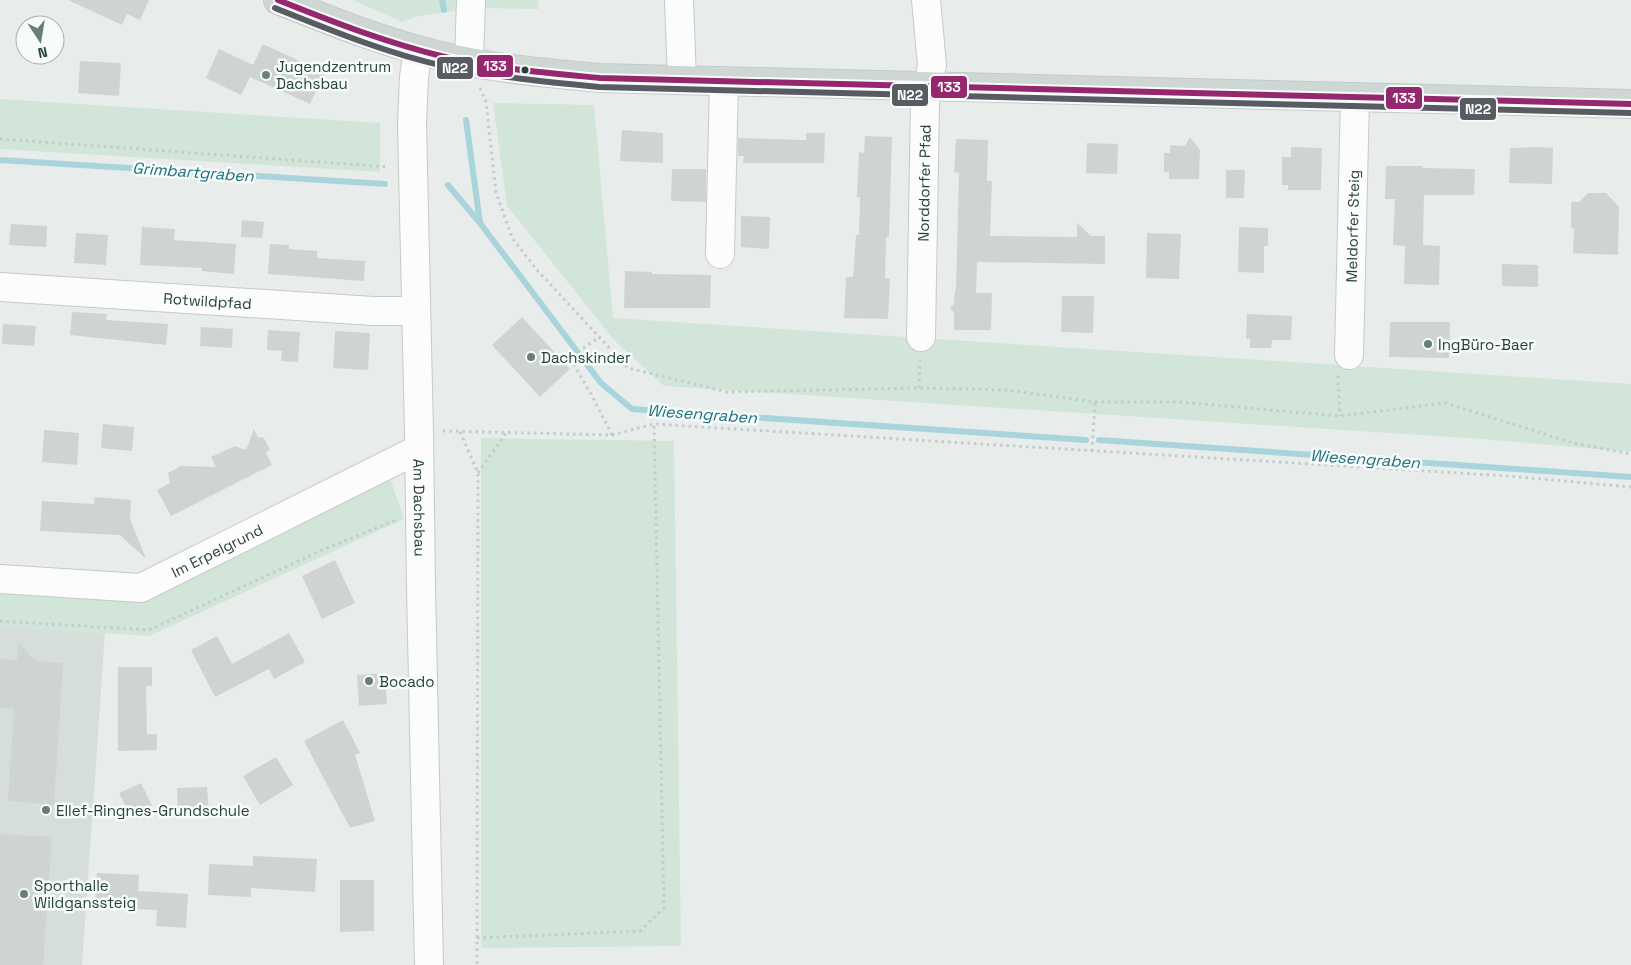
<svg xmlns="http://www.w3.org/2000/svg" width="1631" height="965" viewBox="0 0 1631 965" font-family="'Space Grotesk',sans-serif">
  <rect width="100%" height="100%" fill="#e8edeb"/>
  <path fill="#d6dedb" d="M0 626 105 633 82 965H0Z"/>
  <g fill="#d1e6d8">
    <path d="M353 0H538L539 9 472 8 415 17 402 22Z"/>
    <path d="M0 99 380 123V172L0 149Z"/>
    <path d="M493 103 594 105 613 318 1631 384V452L1482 439 664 386 613 339 507 206Z"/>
    <path d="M481 438 674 441 681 946 481 948Z"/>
    <path d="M384 474 391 481 404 519 149 636 0 626V586L110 594Z"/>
  </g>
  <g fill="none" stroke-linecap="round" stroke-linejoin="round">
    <g stroke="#a9d4db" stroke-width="6">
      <path d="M442 0 444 10"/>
      <path d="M466 120 480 223 601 383 632 409 1086 440"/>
      <path d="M0 160 385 184"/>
      <path d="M448 185 479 222"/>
      <path d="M1099 440 1631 477"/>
    </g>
  </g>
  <g fill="#cfd4d2">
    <path d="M68 0H149L140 20 127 14 122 25Z"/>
    <path d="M263 44 325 73 310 104 250 77 241 95 206 78 219 49 253 65Z"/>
    <path d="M80 61 121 63 119 96 78 93Z"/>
    <path d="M622 130 663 133V163L620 161Z"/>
    <path d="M806 133H825L824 163H743L744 156H738V138L806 140Z"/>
    <path d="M865 136 892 137 889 237H886L885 278 890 279 888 319 844 318 846 277H853L856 235H859L860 197H857L859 152 864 153Z"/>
    <path d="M1190 137 1200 150 1199 179H1169V172H1164V153H1170V145L1185 146Z"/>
    <path d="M956 139 988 140 987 181H992L990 236 1077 237V223L1091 236H1105V264L977 262 976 293H992L991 330H954V313L950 308 954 304 955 290H956L959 173 954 172Z"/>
    <path d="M1087 143 1118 144 1117 174 1086 173Z"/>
    <path d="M1291 147 1322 148 1321 190H1288V185H1282V157H1291Z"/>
    <path d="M1538 147 1553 148 1552 184 1509 183 1510 148Z"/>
    <path d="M1386 166H1423L1422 168 1475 169 1474 195H1424L1423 245 1440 246 1439 285 1404 284 1405 246 1393 245 1395 199H1385Z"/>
    <path d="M672 169H706V202L671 201Z"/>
    <path d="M1226 170H1245L1244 198H1226Z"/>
    <path d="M1588 193H1606L1619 207 1618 255 1573 253 1574 229 1571 228V202H1579Z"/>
    <path d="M741 216 770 217 769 249 741 247Z"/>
    <path d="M242 220 264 222 262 238 241 237Z"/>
    <path d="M11 224 47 226 46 247 9 245Z"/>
    <path d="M142 227 175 229 174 240 236 244 234 274 202 271V268L140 265Z"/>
    <path d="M1239 227 1268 228V246H1264V273L1238 272Z"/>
    <path d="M76 233 108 235 106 265 74 263Z"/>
    <path d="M1147 233 1181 234 1179 279 1146 278Z"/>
    <path d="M270 244 289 245V249L317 251V258L365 261 364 281 268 274Z"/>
    <path d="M1502 264 1538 265V287L1502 286Z"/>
    <path d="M625 271 652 272V274L711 275 710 308H624Z"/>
    <path d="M1062 296H1094L1093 333 1061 332Z"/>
    <path d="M72 312 107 314 106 320 168 324 166 345 70 335Z"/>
    <path d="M1247 314 1292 316 1291 340H1272L1271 348H1250V339H1246Z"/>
    <path d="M522 317 570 369 540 397 492 345Z"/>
    <path d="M1390 322H1450L1449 358 1389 357Z"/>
    <path d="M3 324 36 326 34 346 2 344Z"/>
    <path d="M201 327 233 329 232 348 200 346Z"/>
    <path d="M268 330 300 332 298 362 281 361 282 351 267 350Z"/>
    <path d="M335 331 370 333 368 370 333 368Z"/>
    <path d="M103 424 134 427 132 451 101 448Z"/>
    <path d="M254 429 258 437 264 438 270 450 266 452 272 465 171 516 157 490 170 483 168 473 181 466 216 467 211 457 235 446 246 450Z"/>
    <path d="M44 430 79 433 77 465 42 462Z"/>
    <path d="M95 497 131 500 130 519 146 559 120 535 40 531 42 501 94 504Z"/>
    <path d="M335 560 355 603 322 619 302 576Z"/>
    <path d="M289 633 305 662 274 679 269 669 215 697 191 650 217 636 232 664Z"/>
    <path d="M18 642 35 661 63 663 54 805 8 801 14 709 0 708V659L17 660Z"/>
    <path d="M118 667H152V686H146L147 734H157V750L118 751Z"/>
    <path d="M385 673 387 704 359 706 357 675Z"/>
    <path d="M343 720 360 753 355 755 375 821 350 828 304 741Z"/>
    <path d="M276 757 293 785 260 805 243 776Z"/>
    <path d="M141 783 152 806 131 817 119 793Z"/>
    <path d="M207 787 209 813 178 815 177 788Z"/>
    <path d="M0 834 52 837 43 965H0Z"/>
    <path d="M253 856 317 859 315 892 251 888V897L208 895 209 864 253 866Z"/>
    <path d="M97 873 139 875 138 891 188 894 186 928 156 926 157 910 95 907Z"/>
    <path d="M340 880H374V931L340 932Z"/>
  </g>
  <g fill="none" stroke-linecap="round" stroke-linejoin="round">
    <g stroke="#c5cac8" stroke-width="30">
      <g id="minor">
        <path d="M679 0 682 80"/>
        <path id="s1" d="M418 50 414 77 412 124 419 432 421 587 429 965"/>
        <path d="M469 61 471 0"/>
        <path d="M720 254 724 81"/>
        <path id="s2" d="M0 287 373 311H416"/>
        <path id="s3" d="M921 337 925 102 932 65 926 0"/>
        <path id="s4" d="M1349 355 1355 97"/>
        <path id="s5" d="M0 579 141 588 419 449"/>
      </g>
    </g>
    <g stroke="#c3ccc9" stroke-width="30">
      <path id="major" d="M278 0C333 22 388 44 445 57 496 69 548 73 600 78L1631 104"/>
    </g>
    <g stroke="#c3ccca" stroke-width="3" stroke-dasharray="2.5 4" stroke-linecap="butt">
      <path d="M480 88 486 102 496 192 512 238 537 270 628 368 727 392 919 388 1007 390 1095 402H1179L1340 416 1446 403 1573 443 1631 454"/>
      <path d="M0 139 389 167"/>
      <path d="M1338 376 1340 416"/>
      <path d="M919 388 920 361"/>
      <path d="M443 431 612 435 592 396 570 358 599 337"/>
      <path d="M460 432 478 473 477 965"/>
      <path d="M612 435 654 424 1508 476 1631 487"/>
      <path d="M1092 451 1095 402"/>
      <path d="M478 473 506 433"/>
      <path d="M0 621 149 630 320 551 396 520"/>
      <path d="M477 938 640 931 664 908 654 424"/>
    </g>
    <use href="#minor" stroke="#fcfcfc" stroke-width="28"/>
    <use href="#major" stroke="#cfd7d5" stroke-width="28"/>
    <g stroke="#f7fbf9" stroke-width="10">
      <path id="bus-1" d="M278 0C333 22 387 43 445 57 496 69 548 73 600 78L1631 104"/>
    </g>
    <g stroke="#f7fbf9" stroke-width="10">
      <path id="bus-2" d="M275 8C330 30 386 53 444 66 495 77 547 82 599 87L1631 113"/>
    </g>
    <use href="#bus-1" stroke="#95276e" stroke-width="6"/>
    <use href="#bus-2" stroke="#595b62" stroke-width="6"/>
  </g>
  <circle fill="#24423a" stroke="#f7fbf9" stroke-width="2" cx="525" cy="70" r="4.5"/>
  <g fill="#697e78" stroke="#f7fbf9" stroke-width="2">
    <circle cx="266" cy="75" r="5"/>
    <circle cx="1428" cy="344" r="5"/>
    <circle cx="531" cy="357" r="5"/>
    <circle cx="369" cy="681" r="5"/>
    <circle cx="46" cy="810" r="5"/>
    <circle cx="24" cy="894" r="5"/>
  </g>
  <g text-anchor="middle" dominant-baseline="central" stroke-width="5" stroke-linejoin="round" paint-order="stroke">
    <g font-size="15" fill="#24423a" stroke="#f7fbf9" text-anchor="start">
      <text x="276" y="66">Jugendzentrum<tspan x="276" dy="17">Dachsbau</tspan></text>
      <text x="1438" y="344">IngBüro-Baer</text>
      <text x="541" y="357">Dachskinder</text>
      <text x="379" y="681">Bocado</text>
      <text x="56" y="810">Ellef-Ringnes-Grundschule</text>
      <text x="34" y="885">Sporthalle<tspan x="34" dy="17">Wildganssteig</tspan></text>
    </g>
    <g font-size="15" fill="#24423a" stroke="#f7fbf9">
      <text stroke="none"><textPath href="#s3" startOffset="154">Norddorfer Pfad</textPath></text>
      <text stroke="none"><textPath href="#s4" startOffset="129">Meldorfer Steig</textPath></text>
      <text stroke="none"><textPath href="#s2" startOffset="208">Rotwildpfad</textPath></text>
      <text stroke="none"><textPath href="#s1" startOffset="458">Am Dachsbau</textPath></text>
      <text stroke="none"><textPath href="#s5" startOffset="226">Im Erpelgrund</textPath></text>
    </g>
    <g font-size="16" font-style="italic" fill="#1c6f80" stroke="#f7fbf9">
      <text transform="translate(193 172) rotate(4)">Grimbartgraben</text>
      <text transform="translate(702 414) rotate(4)">Wiesengraben</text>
      <text transform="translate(1365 459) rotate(4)">Wiesengraben</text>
    </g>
  </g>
  <g stroke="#f7fbf9" stroke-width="2">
    <rect x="476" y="54" width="38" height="24" rx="5" fill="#95276e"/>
    <rect x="436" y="56" width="38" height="24" rx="5" fill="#595b62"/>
    <rect x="930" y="75" width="38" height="24" rx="5" fill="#95276e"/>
    <rect x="891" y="83" width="38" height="24" rx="5" fill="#595b62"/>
    <rect x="1385" y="86" width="38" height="24" rx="5" fill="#95276e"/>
    <rect x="1459" y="97" width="38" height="24" rx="5" fill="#595b62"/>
  </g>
  <g font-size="14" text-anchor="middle" font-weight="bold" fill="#fff">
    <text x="495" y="71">133</text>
    <text x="455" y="73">N22</text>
    <text x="949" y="92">133</text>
    <text x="910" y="100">N22</text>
    <text x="1404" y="103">133</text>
    <text x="1478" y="114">N22</text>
  </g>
  <g transform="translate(40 40) rotate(168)"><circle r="24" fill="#f7fbf9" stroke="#a3b1ad"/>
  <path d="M0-4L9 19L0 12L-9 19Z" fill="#697e78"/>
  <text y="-8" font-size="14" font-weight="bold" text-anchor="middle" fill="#24423a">N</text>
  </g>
</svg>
